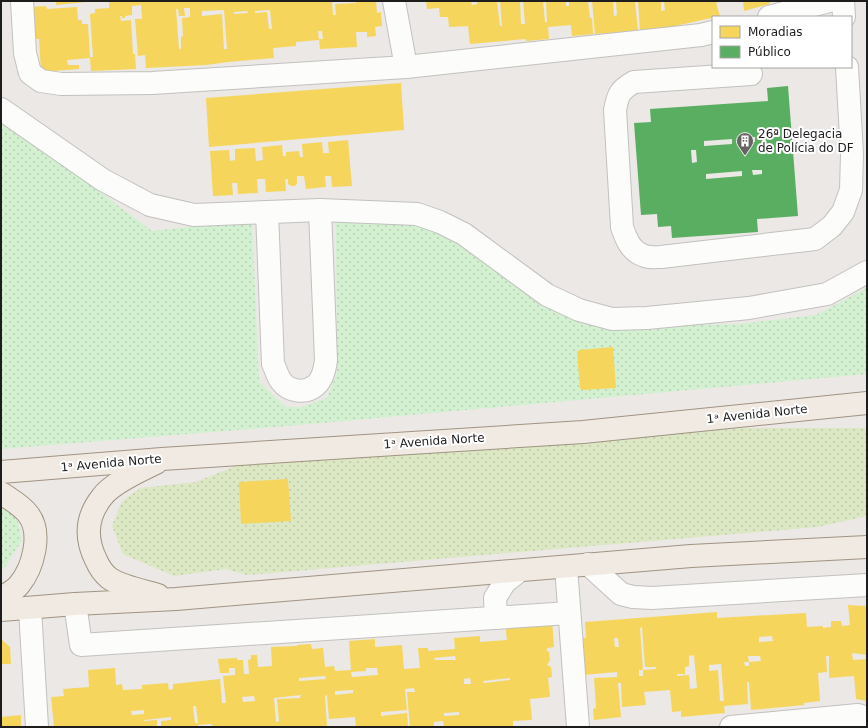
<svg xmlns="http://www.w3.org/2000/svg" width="868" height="728" viewBox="0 0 868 728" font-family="'DejaVu Sans',sans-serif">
  <defs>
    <pattern id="grass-dots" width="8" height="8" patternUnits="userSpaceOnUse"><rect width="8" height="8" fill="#dbe8c3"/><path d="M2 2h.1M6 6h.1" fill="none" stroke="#bcc7a7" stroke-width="1.8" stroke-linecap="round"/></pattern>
    <pattern id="park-dots" width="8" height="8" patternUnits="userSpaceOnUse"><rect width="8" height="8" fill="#d3f1d0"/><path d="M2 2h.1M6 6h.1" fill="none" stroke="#b5ceb2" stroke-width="1.8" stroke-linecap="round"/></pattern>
  </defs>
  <rect width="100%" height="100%" fill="#ebe8e5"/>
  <path fill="url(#grass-dots)" d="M745 428H867V516L817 527 247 575 226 569 174 576 123 554 112 526 122 501 141 488 196 482 238 465Z"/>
  <g fill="url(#park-dots)">
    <path d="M1 118 152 231 252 220 259 382 286 407H301L327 398 337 372 336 220 406 218 453 235 620 327 737 324 816 315 867 288V374L299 425 1 449Z"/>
    <path d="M1 507 16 514 22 540 5 567 1 569Z"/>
  </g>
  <g fill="#f6d55c" fill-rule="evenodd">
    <path d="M56 1H85L86 2 56 5Z"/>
    <path d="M109 1H332L333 15H336L335 4 356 3V1H376L377 13 381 12 382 26 375 27 376 36 367 37V32H356L357 47 320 49 319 39H323L322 31H318L319 40 296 42V46L273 48 274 58 228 62 206 65 146 68 145 55 138 56 135 19H142L141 5 132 6V15L125 16V18H122V16H120L121 21 131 20 133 54H135L136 69 91 71 90 58 67 60 68 65H79V69L41 72 39 39H35L32 7 46 6 47 9 77 7 78 20H82V24H88L90 57H93L90 14 95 13V9L109 8ZM184 8H190V17L182 18 183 36 181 37V49H179L176 9H178L179 16H185ZM224 10 227 49H224L222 14 202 16V11ZM270 10 272 29H269L267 12 255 13V11ZM247 11 248 13 234 14V12Z"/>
    <path d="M426 1H471L472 5 477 4V1H497L500 26H502L500 1H520L521 24H525L523 1H543L545 22H547L546 1H566V6H569V1H588L590 18H592L593 33H594V34L572 36 571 25 548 27 549 39 526 41V39L470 44 468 26 449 27 448 17H440L439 8 427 9Z"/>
    <path d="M592 1H613L614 16 617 15 616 1H635L638 31 595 34Z"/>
    <path d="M638 1H661V11L665 10 664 1H721L716 3 720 16 666 28 640 31Z"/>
    <path d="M743 1H770V4L744 11Z"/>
    <path d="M401 83 404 130 209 147 206 98Z"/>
    <path d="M348 140 352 186 332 187 331 176H325L326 187 306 189 304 176H297V183L295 186H291L288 184V179H285L286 191 266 192 265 179H257L258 193 238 194 237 183H232L233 195 213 196 210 151 229 150 230 161 235 160V149L255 148 256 161 263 160 262 147 282 145 283 156H286V152L299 151 300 157H303L302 144 322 142 323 153H329L328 142Z"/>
    <path d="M613 347 616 388 582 390 580 388 577 352 579 350Z"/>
    <path d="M288 479 291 521 241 524 239 482Z"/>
    <path d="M848 605 867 606V655L852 653 853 660 867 659V701L856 699 854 676 829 678V656H826L827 672 818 673 820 701 804 703V705L751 710 749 682H747L748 704 724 706 725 713 681 717V711L672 712 670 690 644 692 646 705 622 707 621 683H618L621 717 594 720 593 709 596 708 594 678 617 677V672L583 675 581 638H586L585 622 717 612V618L806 613 807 627 823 626V628L831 627V621H841L842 626 850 625ZM642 627 645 667H656V669L643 670V676H639V670H643L640 628ZM772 636 773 641 759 642V637ZM614 638H618L619 647H615ZM694 655 697 688 690 689 689 675 677 676V674H685V667L689 666V656ZM748 656H760L761 661 749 662V666H745L744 662H749ZM721 664 724 701H720L718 670 709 671V665Z"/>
    <path d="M552 619 554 647 548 648 546 650 549 652 550 660 547 665 551 667 552 677 548 678 550 697 530 699 532 720 513 721V727H444L443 721 434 722V727H410L407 692H415L414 688 405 689 407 710 381 712V716L407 713 408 727H356L355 717 329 719 327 695 325 696 327 727H214L211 724 198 725V727H161V721L171 720V717L144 720V721L157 720V727H54L51 697 64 696 63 689 89 687 88 670 115 668 116 685 122 684 123 690 142 689V685L168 683 169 690 173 689V684L220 679 222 703H226L223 676 235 675V668H229V673H220L218 659 237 658V660H243L244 674H249L248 660 251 659V655H257L258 667 272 666 271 647 297 646V645L311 644 312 649 323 648 325 667 334 666 335 671 351 670 349 641 375 639V647L402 645 404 669 420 668 418 648H428V651L455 649 454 638 480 636V642L507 640 505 622ZM455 656 456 660H435L434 658ZM366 668H377L378 675 352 677 351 672 366 671ZM325 676 326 679 299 681V678ZM470 678 471 684H464V679ZM510 678V680L484 683 483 681ZM353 690V693L335 695V691ZM301 695 300 698 277 699 279 721 276 722 274 698ZM254 696 255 701 243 702 242 697ZM193 706H196L198 723H195ZM144 710V714L132 715 131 711ZM459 712V715L444 716V713Z"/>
    <path d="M1 639 10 647 11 664H1Z"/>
    <path d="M21 715V727H1V717Z"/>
  </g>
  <path fill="#5aae61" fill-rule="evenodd" d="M788 86 798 216 757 219 758 232 672 238 671 226 658 227 657 214 641 215 634 123 651 122 650 109 768 101 767 88ZM755 137V142L738 143V138ZM732 139V144L704 146V141ZM691 150H696L697 162 692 163ZM752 170H762V174L753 175ZM742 171V176L706 179V174Z"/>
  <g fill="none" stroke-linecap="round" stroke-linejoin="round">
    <g stroke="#c2c1c0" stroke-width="24">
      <g id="minor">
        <path d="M22 1 25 53 30 73 41 81 61 84 152 83 406 67 701 35 713 32"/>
        <path d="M394 1 406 67"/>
        <path d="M843 1 844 17"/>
        <path d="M769 17 829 1"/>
        <path d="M751 74 634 82C620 90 618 94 615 110L622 227C626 239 631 252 645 256 650 258 656 257 661 257L815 239 832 226 843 212 851 190 852 154 847 67"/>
        <path d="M1 109 103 180 150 205 194 215 320 210 417 214 440 222 464 234 547 295 579 310 612 319 647 318 749 308 827 294 867 272"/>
        <path d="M267 212 273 364C276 369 277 376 281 381 289 392 306 394 316 385 323 379 325 368 326 360L320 210"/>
        <path d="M588 564 621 594 633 597 652 598 867 585"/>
        <path d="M566 567 578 727"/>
        <path d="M75 604 81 645 569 613"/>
        <path d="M30 609 37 727"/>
        <path d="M496 618 495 598 505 582 519 571"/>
        <path d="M731 727 858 715 867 718"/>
      </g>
    </g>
    <g stroke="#a19382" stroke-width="24">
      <g id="major">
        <path d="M156 463C140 471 112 483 102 497 86 517 85 538 96 560 99 567 103 573 109 578 120 586 144 591 158 595"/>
        <path d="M1 472 162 459 583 432 867 403"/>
        <path d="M1 493C10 499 21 505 28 514 43 533 33 568 19 585 14 591 7 594 1 598"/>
        <path d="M1 610 75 604 176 599 691 556 867 547"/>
      </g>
    </g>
    <use href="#minor" stroke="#fcfcfb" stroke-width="22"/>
    <use href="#major" stroke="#f0eae3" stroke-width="22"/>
  </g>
  <defs>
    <g id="building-pin" transform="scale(0.9)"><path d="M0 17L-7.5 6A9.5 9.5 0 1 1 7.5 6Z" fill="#656463" stroke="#fff"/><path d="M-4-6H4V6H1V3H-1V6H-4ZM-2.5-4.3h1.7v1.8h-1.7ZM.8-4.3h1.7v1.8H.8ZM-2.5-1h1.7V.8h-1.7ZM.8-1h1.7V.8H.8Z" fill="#fff"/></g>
  </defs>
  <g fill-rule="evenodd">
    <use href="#building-pin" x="745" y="141"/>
  </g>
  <g text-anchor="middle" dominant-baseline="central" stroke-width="4" stroke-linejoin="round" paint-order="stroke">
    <g font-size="12" fill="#1d1d1d" stroke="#fff" text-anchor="start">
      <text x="758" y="134">26ª Delegacia<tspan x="758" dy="14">de Polícia do DF</tspan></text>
    </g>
    <g font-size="12" fill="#1d1d1d" stroke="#fff">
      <text transform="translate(757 414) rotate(-6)">1ᵃ Avenida Norte</text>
      <text transform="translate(434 441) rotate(-4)">1ᵃ Avenida Norte</text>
      <text transform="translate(111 463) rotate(-5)">1ᵃ Avenida Norte</text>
    </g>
  </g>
  <rect width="868" height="728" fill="none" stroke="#1d1d1d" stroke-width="4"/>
  <rect x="712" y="16" width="140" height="52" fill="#ffffff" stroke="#a5a5a5"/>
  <rect x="720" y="26" width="20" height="12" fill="#f6d55c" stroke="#a5a5a5"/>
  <text x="748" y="36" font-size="12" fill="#1d1d1d">Moradias</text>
  <rect x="720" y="46" width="20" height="12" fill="#5aae61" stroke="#a5a5a5"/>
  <text x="748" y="56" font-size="12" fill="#1d1d1d">Público</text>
</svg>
